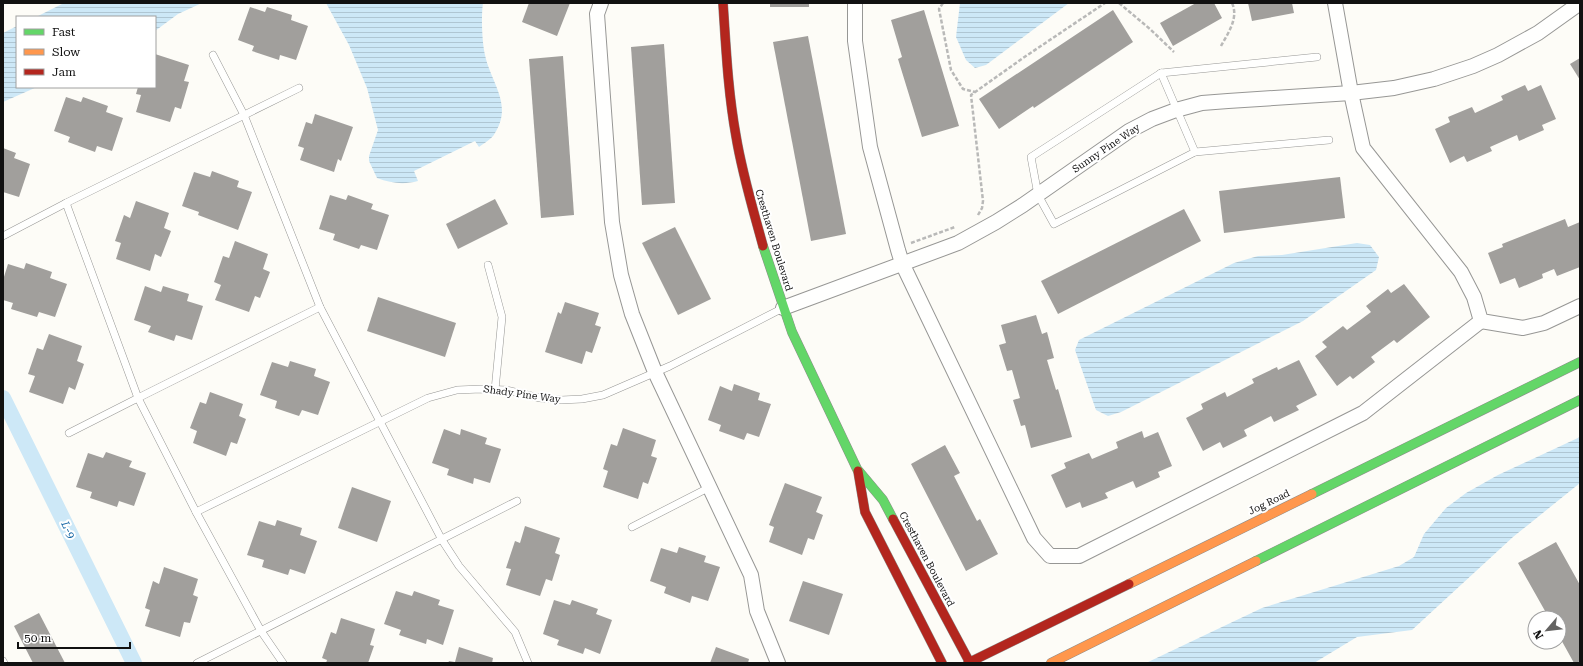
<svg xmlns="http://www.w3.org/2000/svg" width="1583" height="666" viewBox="0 0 1583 666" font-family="'Roboto Serif',serif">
  <defs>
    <pattern id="water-rules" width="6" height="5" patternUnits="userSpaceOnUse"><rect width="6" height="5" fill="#cde8f7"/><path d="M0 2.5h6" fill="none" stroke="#afc6d3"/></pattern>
  </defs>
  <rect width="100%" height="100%" fill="#fdfcf7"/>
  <g fill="url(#water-rules)">
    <path d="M64 3H202L178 14 155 31V17H36Z"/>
    <path d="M326 3H483C481 16 482 42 485 55 491 83 513 104 495 133 492 139 484 143 479 147L475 141 414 171 418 181C403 185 391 183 377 178L369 161V156L378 130 367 88 349 45Z"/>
    <path d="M960 3H1069L986 65 975 68 966 60 956 37Z"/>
    <path d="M17 26V87H37L3 102V33Z"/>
    <path d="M1357 243 1370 245 1379 257 1376 270 1303 321 1121 412 1108 416 1096 410 1075 350 1079 340 1234 263 1258 256 1282 255Z"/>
    <path d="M1580 437V483L1513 537 1412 630 1357 637 1314 663H1146L1262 608 1399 566 1414 557 1424 534 1446 508 1466 493 1498 475Z"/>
  </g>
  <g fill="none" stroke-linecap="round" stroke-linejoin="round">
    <path stroke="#cde8f7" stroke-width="16" d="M3 398 134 663"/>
  </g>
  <g fill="#a19f9c">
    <path d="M529 3H570L557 36 522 22Z"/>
    <rect x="770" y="3" width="39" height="4"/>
    <path d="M1196 3H1214L1222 18 1173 46 1160 23Z"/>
    <path d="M1248 3H1292L1294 13 1252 21Z"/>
    <path d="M250 7 265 12 267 7 292 15 291 20 308 26 296 60 280 55 279 60 252 51 254 46 238 40Z"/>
    <path d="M924 10 959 126 922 137 898 59 902 57 891 20Z"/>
    <path d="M1113 10 1133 42 1034 108 1033 106 999 129 979 99Z"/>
    <path d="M808 36 846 234 811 241 773 42Z"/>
    <path d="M664 44 675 203 642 205 631 47Z"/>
    <path d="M155 54 189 65 184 81 189 82 181 109 175 107 170 122 136 112 141 95 136 94 138 87H155Z"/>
    <path d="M563 56 574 215 541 218 529 59Z"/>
    <path d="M1580 58V80L1570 64Z"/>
    <path d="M1525 85 1528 91 1541 85 1556 119 1542 125 1544 130 1519 141 1517 135 1490 147 1492 151 1467 162 1464 156 1450 163 1435 129 1450 122 1448 117 1472 107 1475 113 1503 100 1501 96Z"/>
    <path d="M66 97 81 102 83 97 108 106 106 112 123 118 112 151 97 146 95 152 68 142 70 137 54 131Z"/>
    <path d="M315 114 353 127 341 161 338 159 334 172 300 160 304 148 298 146 306 122 312 124Z"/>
    <path d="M3 148 16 153 14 158 30 164 19 197 3 192Z"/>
    <path d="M212 171 239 181 237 187 252 192 238 230 198 215 199 212 182 206 194 172 210 177Z"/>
    <path d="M1340 177 1345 218 1224 233 1219 191Z"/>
    <path d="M330 195 346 200 348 195 373 204 371 209 389 215 377 250 361 245 359 249 333 240 335 234 319 229Z"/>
    <path d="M495 199 508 224 458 249 446 224Z"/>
    <path d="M136 201 169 213 164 228 171 231 161 257 155 254 150 271 116 259 121 243 115 241 124 215 130 218Z"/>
    <path d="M1184 209 1201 241 1058 314 1041 281Z"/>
    <path d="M1565 219 1568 227 1580 222V267L1557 276 1554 269 1542 274 1543 278 1519 288 1515 278 1500 284 1488 253 1503 247 1502 244Z"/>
    <path d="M675 227 711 299 678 315 642 243Z"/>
    <path d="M235 241 268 254 263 269 270 272 260 298 255 296 249 312 215 300 221 285 214 282 223 256 229 258Z"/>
    <path d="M26 263 52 272 50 278 67 284 55 317 39 312 37 317 11 309 13 303 3 300V280L8 264 24 269Z"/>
    <path d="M1404 284 1430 317 1397 343 1394 340 1371 357 1375 362 1353 379 1350 376 1337 386 1315 356 1327 347 1322 342 1343 326 1347 330 1371 312 1366 306 1388 289 1391 293Z"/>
    <path d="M145 286 161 292 163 286 189 294 187 301 203 306 192 340 176 335 174 341 148 332 151 326 134 320Z"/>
    <path d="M378 297 456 323 445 357 367 331Z"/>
    <path d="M565 302 599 313 595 325 601 327 592 353 586 351 582 364 545 352 558 312 561 314Z"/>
    <path d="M1036 315 1042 334 1047 332 1054 358 1047 360 1056 390 1058 389 1072 437 1031 448 1025 425 1021 426 1013 400 1020 398 1012 370 1007 371 999 345 1006 343 1001 325Z"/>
    <path d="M49 334 82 346 77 361 84 364 75 390 69 387 63 404 29 392 35 376 28 374 37 348 43 350Z"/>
    <path d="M1299 360 1317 395 1296 406 1299 410 1274 422 1271 416 1244 430 1247 436 1223 448 1220 442 1203 451 1186 418 1203 409 1201 404 1225 392 1227 397 1254 383 1252 379 1277 367 1278 370Z"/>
    <path d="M290 361 316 369 314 376 330 382 318 415 302 410 299 416 275 408 277 401 260 395 272 362 288 367Z"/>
    <path d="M734 384 760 393 758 400 771 404 759 437 747 433 744 440 719 431 721 425 708 420 720 386 732 391Z"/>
    <path d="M210 392 243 404 239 416 246 419 237 444 231 442 226 456 193 443 197 431 190 428 200 402 206 404Z"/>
    <path d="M623 428 656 440 651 456 657 458 648 484 643 482 638 499 603 487 608 471 603 469 611 444 617 446Z"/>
    <path d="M444 429 460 435 461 429 487 438 485 444 501 449 490 483 474 478 473 484 447 475 449 469 432 463Z"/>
    <path d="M1142 431 1144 438 1158 432 1172 466 1158 472 1160 477 1136 488 1133 481 1105 493 1108 498 1082 508 1080 502 1066 508 1051 475 1066 468 1064 463 1089 453 1092 459 1118 448 1116 442Z"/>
    <path d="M945 445 960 473 954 476 977 521 980 519 998 554 966 571 911 464Z"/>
    <path d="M106 452 132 461 129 467 146 473 134 506 119 501 117 507 90 498 92 492 76 487 88 453 103 458Z"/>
    <path d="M785 483 822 497 816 512 823 515 814 540 808 538 802 555 769 542 774 527 769 525Z"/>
    <path d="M352 487 391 501 377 542 338 528Z"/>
    <path d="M277 520 302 528 300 535 317 541 305 574 290 569 288 575 262 567 264 560 247 555 259 521 275 526Z"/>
    <path d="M525 526 560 538 555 553 560 555 552 581 546 579 540 596 506 585 511 569 506 568 515 541 520 543Z"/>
    <path d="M1556 542 1580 585V661L1577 663H1574L1559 636V618H1549L1518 563Z"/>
    <path d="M679 547 706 556 704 562 720 567 708 601 692 596 690 603 664 593 666 587 650 581 661 548 677 553Z"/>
    <path d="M164 567 198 579 193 595 198 597 190 623 184 622 180 637 145 626 150 610 145 608 153 581 159 584Z"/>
    <path d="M803 581 843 594 829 635 789 621Z"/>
    <path d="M396 591 412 596 414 591 440 600 438 605 454 610 443 645 427 639 426 644 399 635 401 630 384 624Z"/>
    <path d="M554 600 570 605 572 600 598 609 596 614 612 620 600 654 585 648 583 654 557 645 559 640 543 634Z"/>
    <path d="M39 613 65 663H33L14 626Z"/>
    <path d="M341 618 375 629 370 645 374 646 368 663H326L327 660 322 658 331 632 336 634Z"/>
    <path d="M459 647 493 658 492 663H448L449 661 455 662Z"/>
    <path d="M716 647 749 659 748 663H710Z"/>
  </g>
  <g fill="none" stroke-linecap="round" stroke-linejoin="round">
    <g stroke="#979795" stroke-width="8">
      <g id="lane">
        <path d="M213 55 244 115 320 307 442 540 459 566 515 632 528 663"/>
        <path d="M1317 57 1161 73 1031 157 1038 195 1054 224 1195 152 1329 140"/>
        <path d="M1161 73 1195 152"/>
        <path d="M66 203 138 398 320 307"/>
        <path d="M3 236 66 203 299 88"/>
        <path d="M488 265 502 317 495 390"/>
        <path d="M69 433 138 398 196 512 261 631 283 663"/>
        <path d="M196 512 428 398 457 390 481 389 507 390 540 398 561 400 582 399 603 395 670 366 783 308"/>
        <path d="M632 527 710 487"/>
        <path d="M3 661 4 663"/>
        <path d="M197 663 517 501"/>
      </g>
    </g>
    <g stroke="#979795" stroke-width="16">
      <g id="street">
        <path d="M601 3 597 14 612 222 621 275 632 314 655 372 751 575 757 611 778 663"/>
        <path d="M855 3V41L870 147 898 250 902 263 1034 538 1050 556H1079L1363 413 1481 321"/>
        <path d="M1335 3 1351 93 1363 148 1461 272 1474 297 1481 321 1523 328 1544 323 1580 306"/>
        <path d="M783 308 958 243 996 222 1023 205 1129 131 1152 119 1176 110 1202 103 1228 101 1351 93 1394 88 1434 79 1473 66 1498 55 1538 33 1580 3"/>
      </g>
    </g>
    <g stroke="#8e8d8b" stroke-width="10">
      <g id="fast">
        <path d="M763 246 792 332 857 469 883 500 893 519"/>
        <path d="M1312 494 1580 362"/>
        <path d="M1256 561 1580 400"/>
      </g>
    </g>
    <g stroke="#8e8d8b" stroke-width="10">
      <g id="slow">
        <path d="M1129 584 1312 494"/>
        <path d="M1051 663 1256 561"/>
      </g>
    </g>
    <g stroke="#8e8d8b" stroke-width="10">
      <g id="jam">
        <path d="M723 3C726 48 728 92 736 136 742 173 753 209 763 246"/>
        <path d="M858 471 865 512 942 663"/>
        <path d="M893 519 970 663"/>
        <path d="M968 663 1129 584"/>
      </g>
    </g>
    <g stroke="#b9b9b8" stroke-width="2.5" stroke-dasharray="4 2" stroke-linecap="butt">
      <path d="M943 3 939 9 951 70 963 89 975 92"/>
      <path d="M1119 3 1150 29 1174 52"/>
      <path d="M1221 46C1228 33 1239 18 1232 3"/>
      <path d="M978 215 982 208 983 201 971 95 1023 58 1105 3"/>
      <path d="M911 243 955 227"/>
    </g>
    <use href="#lane" stroke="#fffffe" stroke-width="7"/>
    <use href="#street" stroke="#fffffe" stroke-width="14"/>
    <use href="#fast" stroke="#63d668" stroke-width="9"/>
    <use href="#slow" stroke="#ff974d" stroke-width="9"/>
    <use href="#jam" stroke="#b3261e" stroke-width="9"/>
  </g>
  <g text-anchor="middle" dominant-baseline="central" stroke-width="4" stroke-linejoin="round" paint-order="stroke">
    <g font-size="10" fill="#111" stroke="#fff">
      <text transform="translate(1106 148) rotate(-34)">Sunny Pine Way</text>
      <text transform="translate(774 240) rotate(73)">Cresthaven Boulevard</text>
      <text transform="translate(522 394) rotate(8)">Shady Pine Way</text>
      <text transform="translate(1269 502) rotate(-26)">Jog Road</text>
      <text transform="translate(927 559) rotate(62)">Cresthaven Boulevard</text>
    </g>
    <g font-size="11" font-style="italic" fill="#1768a6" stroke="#fff">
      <text transform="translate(68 530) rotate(64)">L-9</text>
    </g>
  </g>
  <rect width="1583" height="666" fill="none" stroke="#111111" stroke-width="8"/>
  <rect x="16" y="16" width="140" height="72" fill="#ffffff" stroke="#a0a0a0"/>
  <rect x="24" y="29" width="20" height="6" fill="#63d668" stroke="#a0a0a0"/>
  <text x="52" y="36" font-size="12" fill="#111111">Fast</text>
  <rect x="24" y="49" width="20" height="6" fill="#ff974d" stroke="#a0a0a0"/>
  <text x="52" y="56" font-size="12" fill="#111111">Slow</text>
  <rect x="24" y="69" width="20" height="6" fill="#b3261e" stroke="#a0a0a0"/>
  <text x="52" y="76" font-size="12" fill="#111111">Jam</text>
  <g transform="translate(1547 630) rotate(242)"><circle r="19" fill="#ffffff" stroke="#a0a0a0"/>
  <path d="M0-3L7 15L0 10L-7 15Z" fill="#646362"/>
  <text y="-6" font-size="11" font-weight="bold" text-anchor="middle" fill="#111111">N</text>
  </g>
  <path d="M18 642v6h112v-6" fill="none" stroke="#111111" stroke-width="2"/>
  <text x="24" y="642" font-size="12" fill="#111111" stroke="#ffffff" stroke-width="3" paint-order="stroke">50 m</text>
</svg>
